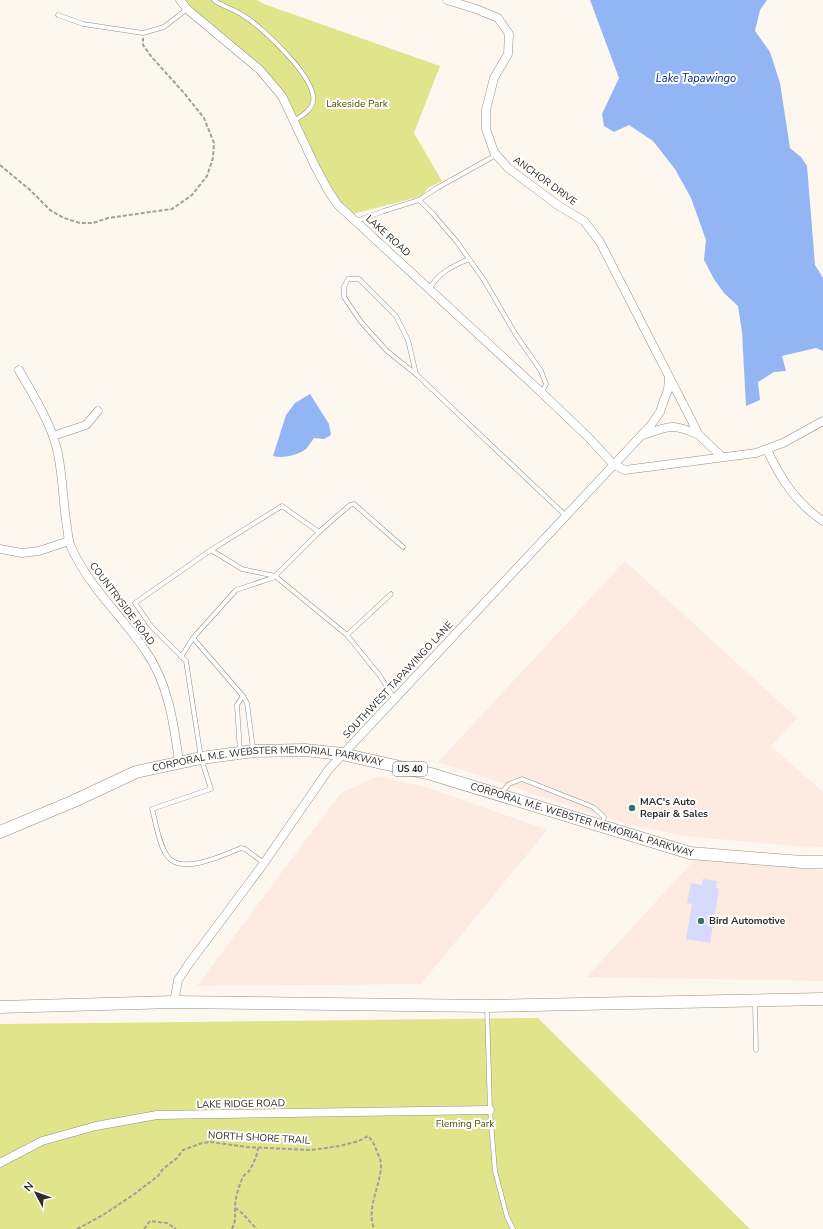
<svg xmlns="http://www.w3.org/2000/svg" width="823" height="1229" viewBox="0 0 823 1229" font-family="'Nunito Sans',sans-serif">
  <rect width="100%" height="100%" fill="#fdf7ef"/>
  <g fill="#fdeae0">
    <path d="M625 561 797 718 771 746 823 792V847L794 846 684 836 628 824 588 812 438 762Z"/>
    <path d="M379 776 429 788 547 830 421 984 197 986 341 793Z"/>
    <path d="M694 860 823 870V981L587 977Z"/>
  </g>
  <g fill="#e0e58c">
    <path d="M180 0H257L264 4 440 66 414 133 442 181 428 188 422 196 349 215 338 205 282 96Z"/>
    <path d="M538 1018 750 1229H0V1024Z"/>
  </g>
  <g fill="#94b5f4">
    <path d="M590 0H767L760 10 755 31 770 52 780 83 790 148 801 157 807 166 815 265 823 278V351L816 348 782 356 786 371 774 372 758 382 760 400 746 406 742 332 738 306 724 293 714 279 704 260 706 240 691 198 675 169 653 141 629 125 614 132 604 126 602 114 619 78Z"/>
    <path d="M310 394 329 424 331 435 324 439 314 438C312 441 309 445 307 448 299 455 283 459 273 456L286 415 295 403Z"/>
  </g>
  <path fill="#d7dafd" d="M703 879 717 881 716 888 719 889 710 943 686 939 692 904 687 903 691 883 702 885Z"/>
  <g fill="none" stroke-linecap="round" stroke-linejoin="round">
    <g stroke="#949088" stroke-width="5">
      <g id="lane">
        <path d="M214 0C223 7 234 9 244 16 262 27 318 79 313 102 311 111 301 116 294 121"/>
        <path d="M58 15 83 24 143 33 164 27 187 9"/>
        <path d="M419 200 437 188 496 155"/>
        <path d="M356 221 384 211 419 200 433 214 457 242 484 280 516 335 541 371 546 384 542 393"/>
        <path d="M348 279H359L396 316 408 340 416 374 387 351 361 322 344 297V287Z"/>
        <path d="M430 288C438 273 453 266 469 259"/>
        <path d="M416 374 565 515"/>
        <path d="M211 550 282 506 319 532"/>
        <path d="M391 594 347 635 380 676 394 698"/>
        <path d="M347 635 275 576 319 532 350 505 354 504 403 547"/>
        <path d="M193 638 236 590 275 577"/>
        <path d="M181 657 193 638 243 696 247 703 253 749"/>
        <path d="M240 752 237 705 243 696"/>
        <path d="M501 793 509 784 522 779 593 807 604 817 603 824"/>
        <path d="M264 863 245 849 241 848C224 855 182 875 168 857 159 846 156 823 152 809L211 789 201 758 186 661 151 626 135 603 211 550 242 569 275 576"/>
        <path d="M755 1003 756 1050"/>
        <path d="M487 1007 490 1110 495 1171 507 1217 513 1229"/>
      </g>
    </g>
    <g stroke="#949088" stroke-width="9">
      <g id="street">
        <path d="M180 0 187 9 260 70 282 96 315 166 329 192 338 205 542 393 589 438 614 465 625 470 756 453 783 443 823 421"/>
        <path d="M447 0 476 9 498 18 509 34 508 54 494 78 486 110V129L494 152 508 168 559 206 584 221 600 242 699 435 722 457"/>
        <path d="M19 370C34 397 52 424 58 454 63 478 63 503 67 527 68 533 68 541 71 547 89 587 121 615 145 650 168 682 174 724 179 762"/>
        <path d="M643 435C670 426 672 423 699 435"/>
        <path d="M53 436 86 425 98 411"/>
        <path d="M767 450C781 479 796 503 823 521"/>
        <path d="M0 549 22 553 39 551 69 541"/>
        <path d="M174 1002 178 980 188 965 264 863 329 769 651 425 660 412 664 400 668 390 669 377"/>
        <path d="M0 1163 42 1141 96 1126 157 1115 490 1110"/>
      </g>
    </g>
    <g stroke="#949088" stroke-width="13">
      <g id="primary">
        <path id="s1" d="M0 832 74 801 136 772 201 758 254 751 305 750 342 754 431 774 690 853 802 862H823"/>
        <path d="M0 1007 174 1002 487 1006 823 999"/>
      </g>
    </g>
    <g stroke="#a39f99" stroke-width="2" stroke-dasharray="4 2" stroke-linecap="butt">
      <path d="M0 165 30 190 50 210 64 218 80 223H93L108 218 172 209 192 195 207 176 213 158 214 143 204 118 184 93 150 55 143 45V38"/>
      <path d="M235 1208C244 1213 249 1222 257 1229"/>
      <path d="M77 1229 103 1215 133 1195 158 1176 163 1169 177 1158 183 1150 202 1143 211 1142 247 1147 310 1150 340 1146 359 1141 368 1136C373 1141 375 1146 377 1152 379 1156 381 1160 381 1164 381 1186 366 1207 374 1229"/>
      <path d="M144 1229 150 1221 167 1223 176 1229"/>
      <path d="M232 1229C236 1221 235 1216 235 1208 235 1199 239 1185 243 1177 244 1174 248 1173 249 1171 253 1164 257 1157 258 1148"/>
    </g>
    <use href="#lane" stroke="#fff" stroke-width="4"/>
    <use href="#street" stroke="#fff" stroke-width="8"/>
    <use href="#primary" stroke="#fff" stroke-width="12"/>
  </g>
  <g fill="#2e766f" stroke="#fff" stroke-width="1.5">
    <circle cx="632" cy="808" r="4"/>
    <circle cx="701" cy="921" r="4"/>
  </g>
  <g text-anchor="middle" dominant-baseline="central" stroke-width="4" stroke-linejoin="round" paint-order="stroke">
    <rect fill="#fff" stroke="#6d6b69" stroke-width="1" x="393" y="762" width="34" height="14" rx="3"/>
    <g font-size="9" font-weight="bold" fill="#2e2c29">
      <text x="410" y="769">US 40</text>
    </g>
    <g font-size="10" fill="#4f5102" stroke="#fff">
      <text x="357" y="104">Lakeside Park</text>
      <text x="465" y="1124">Fleming Park</text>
    </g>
    <g font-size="10" fill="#2e2c29" stroke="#fff">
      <text transform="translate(545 181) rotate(36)">ANCHOR DRIVE</text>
      <text transform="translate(388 236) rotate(42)">LAKE ROAD</text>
      <text transform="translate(122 604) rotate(53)">COUNTRYSIDE ROAD</text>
      <text transform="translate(398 680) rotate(-47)">SOUTHWEST TAPAWINGO LANE</text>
      <text stroke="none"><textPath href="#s1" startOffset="282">CORPORAL M.E. WEBSTER MEMORIAL PARKWAY</textPath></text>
      <text stroke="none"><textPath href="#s1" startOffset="606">CORPORAL M.E. WEBSTER MEMORIAL PARKWAY</textPath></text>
      <text transform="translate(241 1104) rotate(-1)">LAKE RIDGE ROAD</text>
      <text transform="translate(259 1138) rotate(3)">NORTH SHORE TRAIL</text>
    </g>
    <g font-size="10" font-weight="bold" fill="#2e2c29" stroke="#fff" text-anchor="start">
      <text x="640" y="802">MAC's Auto<tspan x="640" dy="12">Repair &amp; Sales</tspan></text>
      <text x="709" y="921">Bird Automotive</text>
    </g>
    <g font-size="11" font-style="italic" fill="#03267e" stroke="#fff">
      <text x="696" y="78">Lake Tapawingo</text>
    </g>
  </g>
  <g transform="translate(36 1193) rotate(311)" stroke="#ffffff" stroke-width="3" paint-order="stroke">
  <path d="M0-3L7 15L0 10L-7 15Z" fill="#2e2c29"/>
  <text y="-6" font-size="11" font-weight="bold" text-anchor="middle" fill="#2e2c29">N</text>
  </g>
</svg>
